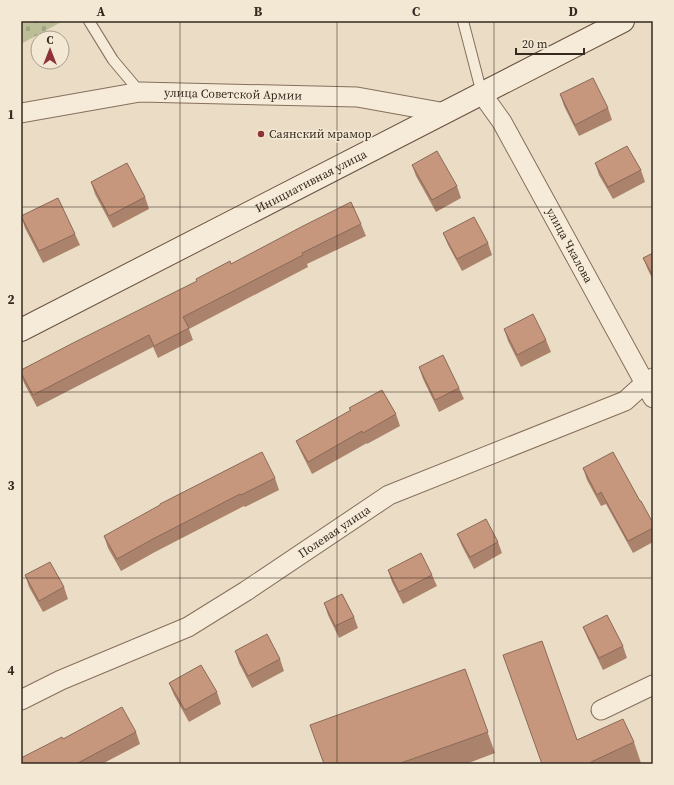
<svg xmlns="http://www.w3.org/2000/svg" width="674" height="785" viewBox="0 0 674 785" font-family="'Source Serif 4',serif">
  <defs>
    <pattern id="cemetery-stones" width="16" height="16" patternUnits="userSpaceOnUse"><rect width="16" height="16" fill="#bcbe98"/><path d="M2 7V4a2 2 0 0 1 4 0v3zM10 15v-3a2 2 0 0 1 4 0v3z" fill="#a2a383"/></pattern>
  </defs>
  <rect width="100%" height="100%" fill="#ebddc5"/>
  <path fill="url(#cemetery-stones)" d="M21 21H63L21 44Z"/>
  <g fill="none" stroke-linecap="round" stroke-linejoin="round">
    <g stroke="#856f5c" stroke-width="12">
      <g id="lane">
        <path d="M89 21 113 60 140 92"/>
        <path d="M463 21 482 94"/>
      </g>
    </g>
    <g stroke="#856f5c" stroke-width="21">
      <g id="street">
        <path id="s1" d="M482 94 502 122 653 398"/>
        <path id="s2" d="M21 113 140 92 357 97 446 113"/>
        <path id="s3" d="M21 700 61 680 188 627 246 591 389 495 625 401 645 383 653 378"/>
        <path d="M601 710 653 685"/>
      </g>
    </g>
    <g stroke="#67503f" stroke-width="24">
      <g id="secondary">
        <path id="s4" d="M21 330 623 21"/>
      </g>
    </g>
    <use href="#lane" stroke="#f6ebd8" stroke-width="10"/>
    <use href="#street" stroke="#f6ebd8" stroke-width="19"/>
    <use href="#secondary" stroke="#f6ebd8" stroke-width="22"/>
  </g>
  <g fill="#ab826c">
    <path d="M560 94 608 108 612 120 579 136 564 106Z"/>
    <path d="M595 163 641 170 645 182 613 199 599 175Z"/>
    <path d="M412 165 457 186 461 198 436 212 416 176Z"/>
    <path d="M91 182 145 197 149 209 113 228 95 194Z"/>
    <path d="M21 216 75 234 80 245 43 263 25 228Z"/>
    <path d="M361 224 366 236 307 264 308 267 189 329 193 340 158 358 153 347 37 407 24 383 21 373V370L231 264Z"/>
    <path d="M443 233 488 243 492 255 462 271 448 245Z"/>
    <path d="M653 253V280L648 270 643 258Z"/>
    <path d="M504 329 546 340 551 352 521 367 508 341Z"/>
    <path d="M419 367 459 388 464 399 439 412 423 379Z"/>
    <path d="M349 408 396 414 400 426 367 444V443L312 474 301 452 296 441 350 411Z"/>
    <path d="M583 468 640 501 653 523V542L633 553 606 504 601 506 587 480Z"/>
    <path d="M275 478 279 490 245 507 244 506 155 552 121 571 108 548 104 536Z"/>
    <path d="M457 534 498 542 502 553 474 569 462 546Z"/>
    <path d="M388 570 432 575 437 586 403 604 392 582Z"/>
    <path d="M25 575 64 587 68 599 43 612 29 587Z"/>
    <path d="M324 603 354 617 358 628 339 638 328 615Z"/>
    <path d="M583 627 623 646 627 658 603 670 588 639Z"/>
    <path d="M235 651 280 659 284 671 252 688 239 663Z"/>
    <path d="M465 669 495 753 466 764H324Z"/>
    <path d="M169 683 217 692 221 704 189 722 174 695Z"/>
    <path d="M136 732 140 744 102 764H21L63 739Z"/>
    <path d="M577 740 634 742 641 763 638 764H542Z"/>
  </g>
  <g fill="#c7977d" stroke="#8b6a58">
    <path d="M593 78 608 108 575 125 560 94Z"/>
    <path d="M627 146 641 170 608 187 595 163Z"/>
    <path d="M437 151 457 186 432 200 412 165Z"/>
    <path d="M127 163 145 197 109 216 91 182Z"/>
    <path d="M58 198 75 234 39 251 21 216Z"/>
    <path d="M351 202 361 224 302 253 303 255 183 317 189 328 154 346 149 335 33 395 21 373V370L73 343 197 281 196 279 230 261 231 264 303 226Z"/>
    <path d="M474 217 488 243 457 259 443 233Z"/>
    <path d="M653 253V276L643 258Z"/>
    <path d="M533 314 546 340 517 355 504 329Z"/>
    <path d="M443 355 459 388 435 400 419 367Z"/>
    <path d="M382 390 396 414 363 433 362 431 308 462 296 441 351 410 349 408Z"/>
    <path d="M262 452 275 478 241 495 240 494 151 540 117 559 104 536 160 505V504Z"/>
    <path d="M613 452 640 501H641L653 523V528L628 541 601 492 597 495 583 468Z"/>
    <path d="M486 519 498 542 470 557 457 534Z"/>
    <path d="M421 553 432 575 399 592 388 570Z"/>
    <path d="M50 562 64 587 39 601 25 575Z"/>
    <path d="M342 594 354 617 335 626 324 603Z"/>
    <path d="M607 615 623 646 599 658 583 627Z"/>
    <path d="M267 634 280 659 248 676 235 651Z"/>
    <path d="M542 641 577 740 623 719 634 742 591 762V764H542L503 655Z"/>
    <path d="M201 665 217 692 185 710 169 683Z"/>
    <path d="M465 669 488 732 398 764H324L310 725Z"/>
    <path d="M122 707 136 732 76 764H21V758L62 737 63 739Z"/>
  </g>
  <path fill="none" stroke="#36291f" stroke-width="1" stroke-opacity="0.55" d="M180 21V764M337 21V764M494 21V764M21 207H653M21 392H653M21 578H653"/>
  <circle fill="#903037" stroke="#f3e8d4" stroke-width="1.5" cx="261" cy="134" r="4"/>
  <g text-anchor="middle" dominant-baseline="central" stroke-width="3" stroke-linejoin="round" paint-order="stroke">
    <g font-size="12" fill="#36291f" stroke="#f3e8d4">
      <text stroke="none"><textPath href="#s2" startOffset="214">улица Советской Армии</textPath></text>
      <text stroke="none"><textPath href="#s4" startOffset="326">Инициативная улица</textPath></text>
      <text stroke="none"><textPath href="#s1" startOffset="175">улица Чкалова</textPath></text>
      <text stroke="none"><textPath href="#s3" startOffset="357">Полевая улица</textPath></text>
    </g>
    <g font-size="12" fill="#36291f" stroke="#f3e8d4" text-anchor="start">
      <text x="269" y="134">Саянский мрамор</text>
    </g>
  </g>
  <rect width="674" height="785" fill="none" stroke="#f3e8d4" stroke-width="44"/>
  <g transform="translate(50 50)"><circle r="19" fill="#f3e8d4" stroke="#a79c8c"/>
  <path d="M0-3L7 15L0 10L-7 15Z" fill="#903037"/>
  <text y="-6" font-size="11" font-weight="bold" text-anchor="middle" fill="#36291f">С</text>
  </g>
  <path d="M516 48v6h68v-6" fill="none" stroke="#36291f" stroke-width="2"/>
  <text x="522" y="48" font-size="12" fill="#36291f" stroke="#f3e8d4" stroke-width="3" paint-order="stroke">20 m</text>
  <rect x="22" y="22" width="630" height="741" fill="none" stroke="#36291f" stroke-width="1.5"/>
  <g font-size="13" text-anchor="middle" font-weight="bold" fill="#36291f">
    <text x="101" y="16">A</text>
    <text x="258" y="16">B</text>
    <text x="416" y="16">C</text>
    <text x="573" y="16">D</text>
    <text x="11" y="119">1</text>
    <text x="11" y="304">2</text>
    <text x="11" y="490">3</text>
    <text x="11" y="675">4</text>
  </g>
</svg>
